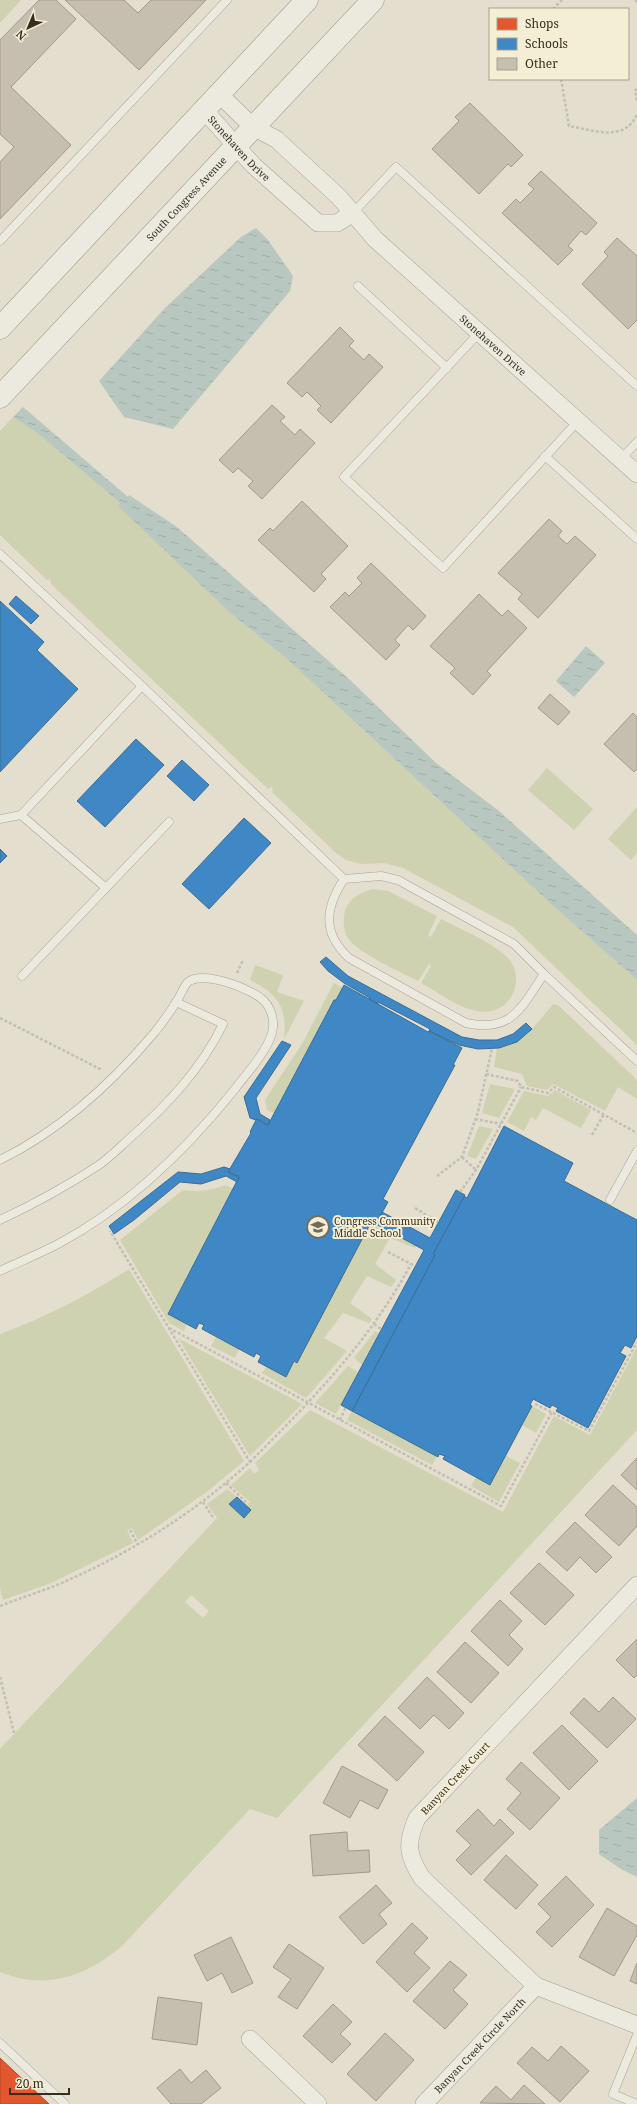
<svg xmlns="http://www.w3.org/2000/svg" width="637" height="2104" viewBox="0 0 637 2104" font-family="'Noto Serif',serif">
  <defs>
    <pattern id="water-ripples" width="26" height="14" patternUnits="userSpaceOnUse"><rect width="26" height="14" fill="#b8c8c0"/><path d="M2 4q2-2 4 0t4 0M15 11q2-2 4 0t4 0" fill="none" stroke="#9faca5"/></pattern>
  </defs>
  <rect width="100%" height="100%" fill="#e3decd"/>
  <g fill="#cfd2b0" fill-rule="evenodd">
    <path d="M0 0H21L0 23Z"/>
    <path d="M13 417 36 432 121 504 119 506 228 611 287 659 551 904 637 980V1045L513 927 403 868 384 863 361 864 346 860 336 853 272 792 273 789 271 787 268 789 51 584 50 579 47 580 0 535V431Z"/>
    <path d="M547 768 593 809 574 830 528 790Z"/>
    <path d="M637 807V853L631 860 608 839Z"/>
    <path d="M373 889 388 891 437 916 428 935 431 937 441 919C462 930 489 940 507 957 515 965 518 976 515 987 514 994 509 1001 504 1005 478 1025 444 995 421 983L431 966 429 964 418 981C401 972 357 953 348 938 343 930 343 920 345 911 349 898 361 892 373 889Z"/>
    <path d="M255 965 283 975 277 992 304 1001 284 1039C288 1008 277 993 250 980Z"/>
    <path d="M334 983 343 988 336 1000H334L274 1113 267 1110 265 1100 302 1044Z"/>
    <path d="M553 1004 558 1005 635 1078 637 1081V1099L618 1087 605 1111 553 1084 547 1090 527 1086 522 1074 494 1067 497 1048C523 1045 537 1023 553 1004Z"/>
    <path d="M490 1084 515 1089 499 1118 482 1113Z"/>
    <path d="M555 1090 591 1110 581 1128 543 1108 536 1120 531 1117 524 1131 507 1122 524 1091 548 1096Z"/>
    <path d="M479 1126 493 1129 476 1159 467 1156Z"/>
    <path d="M225 1185 233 1189 168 1314 187 1324 184 1331 169 1323 120 1240 183 1190C199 1192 210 1191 225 1185Z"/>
    <path d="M370 1224 374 1227 376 1224 416 1246 415 1248 390 1238 375 1264 396 1280 391 1287 367 1276 350 1303 372 1319 369 1323 343 1313 324 1338 347 1351 306 1398 262 1373 266 1367 286 1377 294 1361 296 1363Z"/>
    <path d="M129 1269 244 1461 208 1491 138 1540 132 1528 127 1530 133 1543 51 1583 3 1600 0 1588V1334C46 1317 87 1296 129 1269Z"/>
    <path d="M375 1331 379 1333 362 1365 354 1358Z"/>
    <path d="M216 1337 239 1349 235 1358 211 1346Z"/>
    <path d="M178 1338 302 1404 250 1456Z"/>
    <path d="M637 1347V1430L277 1818 250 1809 123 1945C88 1976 45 1991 0 1972V1749L217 1518 207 1504 227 1489 237 1497 230 1505 244 1518 251 1510 247 1506 250 1502 231 1485 250 1468 254 1474 259 1470 255 1463 310 1410 503 1512 554 1416 590 1435ZM191 1595 209 1611 203 1618 185 1602Z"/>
    <path d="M348 1366 358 1372 336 1414 315 1403Z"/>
    <path d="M532 1406 546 1414 536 1433 522 1425Z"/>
    <path d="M352 1411 437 1456 432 1465 347 1420Z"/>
    <path d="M506 1456 520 1463 499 1502 471 1486 476 1477 491 1485Z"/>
  </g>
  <g fill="url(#water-ripples)">
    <path d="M256 228 268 240 293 276 290 291 173 429 124 417 99 381 165 308 241 237Z"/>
    <path d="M23 407 128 497 129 495 177 527 350 680 436 763 499 811 637 935V980L551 904 287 659 228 611 118 506 120 503 36 432 13 417Z"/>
    <path d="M586 646 605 663 574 697 556 681Z"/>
    <path d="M637 1798V1877L621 1869 599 1854V1830Z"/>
  </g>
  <path fill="#e4572e" stroke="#b04a2a" d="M0 2058 49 2104H0Z"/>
  <g fill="#3f88c5" stroke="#3c6d93">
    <path d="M16 596 39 616 31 624 9 604Z"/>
    <path d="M0 601 44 642 37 650 78 689 0 772Z"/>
    <path d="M136 739 164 765 105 827 77 801Z"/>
    <path d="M182 760 209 785 194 801 167 776Z"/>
    <path d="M244 818 271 843 209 909 182 884Z"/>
    <path d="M0 849 7 856 0 863Z"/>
    <path d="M326 957 348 976 462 1037 479 1040H497L513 1034 526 1023 532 1029 517 1042 499 1048 478 1049 459 1045 429 1031 430 1029 378 1002V1004L369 999 370 998 344 983 328 971 320 962Z"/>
    <path d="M344 985 428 1032 429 1031 462 1048 453 1065H455L383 1199 388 1202 374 1227 370 1224 297 1363 294 1361 286 1377 258 1362 261 1356 256 1353 254 1357 239 1349 202 1329 204 1325 199 1323 196 1329 168 1314 239 1177 228 1172 251 1133 250 1132 256 1120 257 1119 268 1125 334 1000H336Z"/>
    <path d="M282 1041 291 1045 256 1098 260 1114 270 1120 268 1125 257 1119 256 1120 250 1118 244 1097Z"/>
    <path d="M504 1126 573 1163 564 1181 637 1220V1336L631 1348 625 1345 620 1353 626 1356 588 1428 556 1411 558 1408 552 1405 550 1408 533 1399 530 1405 532 1406 490 1485 443 1459 445 1456 439 1454 438 1457 352 1411 435 1255 433 1254 464 1196 467 1198Z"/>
    <path d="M224 1167 230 1169 228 1172 239 1177 237 1182 226 1176 201 1184 180 1182 134 1220 114 1234 109 1226 178 1172 201 1174Z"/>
    <path d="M456 1190 465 1195 433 1254 435 1255 352 1411 341 1405 424 1250 376 1224 382 1212 430 1238Z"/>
    <path d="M237 1497 251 1510 244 1518 229 1504Z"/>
  </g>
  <g fill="#c6beae" stroke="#a39a8d">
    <path d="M39 0H56L76 19 11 87 71 145 0 219V162L14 147 0 134V40Z"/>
    <path d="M65 0H124L138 13 151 0H206L139 70Z"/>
    <path d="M470 103 523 155 511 167 508 164 479 194 432 149 459 121 455 117Z"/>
    <path d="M541 171 597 223 586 235 581 231 568 246 573 250 558 265 502 213 516 199 520 203 534 189 528 184Z"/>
    <path d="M617 238 637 256V320L628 329 582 284 608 256 604 252Z"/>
    <path d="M340 327 354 341 349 346 364 360 369 354 383 367 331 423 317 410 321 406 307 392 302 397 287 383Z"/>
    <path d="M272 405 285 417 280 421 295 435 300 429 315 443 262 499 248 486 253 481 238 468 233 473 219 460Z"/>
    <path d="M302 501 348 546 321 574 326 579 314 592 258 540 270 528 273 531Z"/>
    <path d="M549 519 562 531 558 536 567 544 575 536 596 555 538 618 518 599 522 594 498 573Z"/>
    <path d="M371 563 426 616 413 630 408 625 395 640 400 645 386 660 330 607 345 592 349 596 362 583 357 578Z"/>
    <path d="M479 594 502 616 508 610 527 628 487 671 491 675 473 695 450 673 455 668 430 646Z"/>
    <path d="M550 694 570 712 558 725 538 708Z"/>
    <path d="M633 713 637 717V769L634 772 604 744Z"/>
    <path d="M637 1458V1490L621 1475Z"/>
    <path d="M613 1485 637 1507V1526L619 1546 585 1515Z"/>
    <path d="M575 1522 612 1557 596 1573 580 1557 567 1571 546 1552Z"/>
    <path d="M539 1563 574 1595 545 1625 510 1593Z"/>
    <path d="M500 1600 522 1621 509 1635 523 1649 508 1666 471 1631Z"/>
    <path d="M637 1639V1675L634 1678 616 1660Z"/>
    <path d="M465 1642 499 1673 471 1703 437 1672Z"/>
    <path d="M427 1677 464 1713 449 1729 434 1715 420 1729 398 1708Z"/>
    <path d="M613 1697 636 1719 607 1748 570 1713 584 1698 599 1712Z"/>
    <path d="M385 1716 424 1752 397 1781 358 1745Z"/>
    <path d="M562 1725 598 1761 569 1790 533 1753Z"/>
    <path d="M521 1762 560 1798 530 1830 507 1809 521 1793 506 1779Z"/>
    <path d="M342 1766 388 1790 378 1809 360 1800 350 1818 323 1803Z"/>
    <path d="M478 1809 494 1826 500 1819 514 1833 471 1875 456 1860 471 1845 456 1831Z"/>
    <path d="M347 1832 348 1851 369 1850 370 1872 313 1876 310 1835Z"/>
    <path d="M506 1855 538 1885 516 1909 484 1880Z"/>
    <path d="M566 1876 594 1905 552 1947 536 1932 551 1917 538 1904Z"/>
    <path d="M376 1885 392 1903 379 1914 387 1924 363 1944 339 1917Z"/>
    <path d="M607 1908 637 1926V1935L614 1976 579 1957Z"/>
    <path d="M412 1923 428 1938 414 1953 430 1968 407 1992 376 1962Z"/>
    <path d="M231 1937 253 1983 232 1993 222 1973 207 1981 194 1955Z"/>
    <path d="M289 1944 324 1968 297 2009 278 1997 291 1979 273 1967Z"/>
    <path d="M450 1961 467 1975 453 1990 468 2004 445 2029 413 2001Z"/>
    <path d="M637 1963V1984L630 1981Z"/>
    <path d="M158 1997 202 2003 197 2045 152 2039Z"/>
    <path d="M333 2004 352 2022 340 2034 351 2044 332 2063 303 2036Z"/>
    <path d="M385 2033 414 2060 376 2101 347 2074Z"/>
    <path d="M561 2046 589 2071 560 2102 517 2063 532 2047 548 2061Z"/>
    <path d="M180 2069 191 2083 206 2070 221 2088 201 2104H171L157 2088Z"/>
    <path d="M524 2085 545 2104 480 2103 496 2086 511 2100Z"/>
  </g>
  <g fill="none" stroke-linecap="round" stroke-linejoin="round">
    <g stroke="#a8a396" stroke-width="9">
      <g id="lane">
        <path d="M353 213 396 167 637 386"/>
        <path d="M0 241 227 0"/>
        <path d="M358 286 447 368"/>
        <path d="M480 332 344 477 443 568 579 420"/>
        <path d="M545 456 637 539"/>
        <path d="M621 459 637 442"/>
        <path d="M0 554 142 686 344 879"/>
        <path d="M0 819 21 815"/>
        <path d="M381 876 398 880 514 944 544 974C521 1008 512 1033 466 1023L349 958C322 933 325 908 344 879Z"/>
        <path d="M106 888 21 815 142 686"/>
        <path d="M544 974 637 1061"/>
        <path d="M22 976 169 822"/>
        <path d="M0 1160C61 1130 112 1083 155 1032 163 1022 170 1012 177 1001 180 996 184 986 188 982 203 970 254 989 265 1002 272 1010 275 1022 272 1033 266 1053 247 1073 235 1089 186 1150 128 1207 58 1244 39 1254 19 1262 0 1271"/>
        <path d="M610 1200 637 1151"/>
        <path d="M0 1220C34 1204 67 1186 99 1165 109 1158 119 1148 129 1139 166 1106 201 1070 223 1024L176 1002"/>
        <path d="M637 2035 613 2094 637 2104"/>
        <path d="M0 2043 65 2104"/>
      </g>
    </g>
    <g stroke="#a8a396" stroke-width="18">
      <g id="street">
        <path id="s1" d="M219 94 253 127 276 139 339 197 375 239 637 474"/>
        <path id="s2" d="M204 110 253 165 318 223H337L353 213"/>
        <path d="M637 1585 417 1818C406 1843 407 1855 422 1878L536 1986 637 2025"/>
        <path d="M250 2039 318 2104"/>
        <path id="s3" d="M424 2104 536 1986"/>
      </g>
    </g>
    <g stroke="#989386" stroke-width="23">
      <g id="secondary">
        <path d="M0 328 307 0"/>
        <path id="s4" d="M0 397 373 0"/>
      </g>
    </g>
    <g stroke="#c4bfb5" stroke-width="2.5" stroke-dasharray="3 2" stroke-linecap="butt">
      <path d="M635 0 637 2"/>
      <path d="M553 9 562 0"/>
      <path d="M561 79 569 126C593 130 625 143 637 114"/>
      <path d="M637 89 635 90 637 102"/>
      <path d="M237 973 243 960"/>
      <path d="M0 1018 102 1070"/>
      <path d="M486 1074 518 1081 521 1087 548 1093 554 1087 637 1133"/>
      <path d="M475 1119 501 1124"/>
      <path d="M592 1135 604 1114"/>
      <path d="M462 1157 476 1170"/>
      <path d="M437 1176 462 1157 478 1112 492 1048"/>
      <path d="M460 1192 476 1170 521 1087"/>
      <path d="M415 1208 438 1222"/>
      <path d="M388 1252 415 1266"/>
      <path d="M374 1324 381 1329"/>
      <path d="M169 1328 501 1506 552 1412"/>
      <path d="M535 1404 589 1431 637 1342"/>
      <path d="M340 1420 346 1407"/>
      <path d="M250 1462C312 1400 369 1342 411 1264"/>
      <path d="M226 1483 248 1504"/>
      <path d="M203 1502 214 1519"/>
      <path d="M130 1530 138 1545"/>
      <path d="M0 1606C22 1597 44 1591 66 1581 134 1551 195 1512 250 1462L110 1231"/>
      <path d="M0 1677 14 1733"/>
    </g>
    <use href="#lane" stroke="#ece9df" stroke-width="8"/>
    <use href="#street" stroke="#ece9df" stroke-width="17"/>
    <use href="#secondary" stroke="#ece9df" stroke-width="22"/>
  </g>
  <defs>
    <g id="school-ring" transform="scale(1.15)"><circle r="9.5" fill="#f3eed4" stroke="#736b5c" stroke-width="1.5"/><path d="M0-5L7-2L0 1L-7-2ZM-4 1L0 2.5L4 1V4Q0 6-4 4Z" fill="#736b5c"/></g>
  </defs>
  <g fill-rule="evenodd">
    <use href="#school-ring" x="318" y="1227"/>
  </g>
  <g text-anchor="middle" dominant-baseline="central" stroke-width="4" stroke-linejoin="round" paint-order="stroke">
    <g font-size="10" fill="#362d1f" stroke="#f3eed4">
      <text stroke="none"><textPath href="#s2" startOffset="52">Stonehaven Drive</textPath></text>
      <text stroke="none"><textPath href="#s4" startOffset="272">South Congress Avenue</textPath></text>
      <text stroke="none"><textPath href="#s1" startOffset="373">Stonehaven Drive</textPath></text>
      <text transform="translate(455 1778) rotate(-47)">Banyan Creek Court</text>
      <text stroke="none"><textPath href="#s3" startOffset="81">Banyan Creek Circle North</textPath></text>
    </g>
    <g font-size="10" fill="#362d1f" stroke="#f3eed4" text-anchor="start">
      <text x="334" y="1221">Congress Community<tspan x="334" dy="12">Middle School</tspan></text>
    </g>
  </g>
  <rect x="489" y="8" width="140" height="72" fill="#f3eed4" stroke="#a7a18c"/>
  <rect x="497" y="18" width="20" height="12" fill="#e4572e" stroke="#a7a18c"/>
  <text x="525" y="28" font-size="12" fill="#362d1f">Shops</text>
  <rect x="497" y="38" width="20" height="12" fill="#3f88c5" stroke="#a7a18c"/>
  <text x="525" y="48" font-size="12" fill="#362d1f">Schools</text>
  <rect x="497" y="58" width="20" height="12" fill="#c6beae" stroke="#a7a18c"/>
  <text x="525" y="68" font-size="12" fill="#362d1f">Other</text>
  <g transform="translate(28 28) rotate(224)" stroke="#f3eed4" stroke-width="3" paint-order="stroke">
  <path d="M0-3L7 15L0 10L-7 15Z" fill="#362d1f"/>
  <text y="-6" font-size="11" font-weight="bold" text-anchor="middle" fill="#362d1f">N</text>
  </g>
  <path d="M10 2088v6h59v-6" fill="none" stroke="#362d1f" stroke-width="2"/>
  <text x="16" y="2088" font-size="12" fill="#362d1f" stroke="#f3eed4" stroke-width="3" paint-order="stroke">20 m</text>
</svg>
